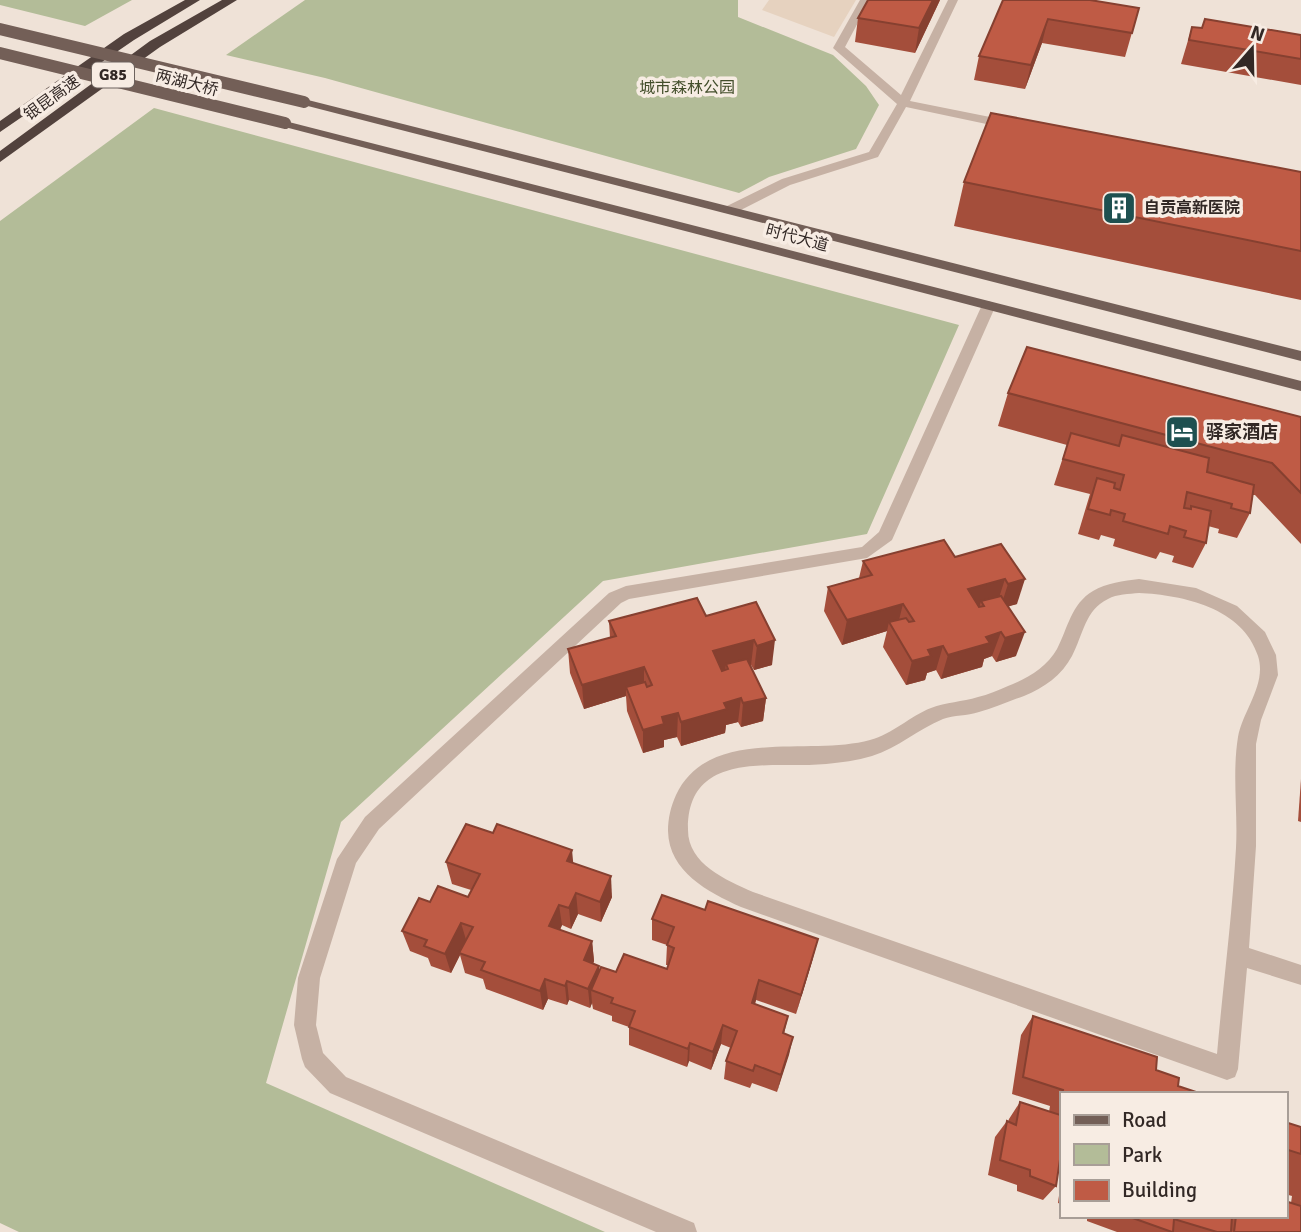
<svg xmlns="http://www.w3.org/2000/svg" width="1301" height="1232" viewBox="0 0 1301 1232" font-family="Signika,'Noto Sans SC',sans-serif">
  <rect width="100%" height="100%" fill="#efe2d7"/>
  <g fill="#b3bc98">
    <path d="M0 0H132L85 26 0 5Z"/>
    <path d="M305 0H738V17L833 55 866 86 879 105 856 149 769 177 739 193 325 78 226 55Z"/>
    <path d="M154 108 959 325 867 534 603 581 341 822 266 1083 605 1232H19L0 1223V221Z"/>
  </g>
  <path fill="#e6d2bf" d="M769 0H856L834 37 762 10Z"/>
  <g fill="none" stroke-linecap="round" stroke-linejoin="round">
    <g fill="#c6b1a4" fill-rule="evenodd">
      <path d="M860 0H870L845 47 901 95 948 0H958L910 101 1010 121 1016 125 1010 129 906 107 878 157 790 185 735 213H725V207L782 179 869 152 897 104 833 48Z"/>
      <path d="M989 301 996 305 892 540 867 558 629 599 621 603 379 829 356 863 320 978 316 1025 323 1053 346 1077 694 1223 697 1232H656L330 1093 305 1067 302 1059 294 1025 298 978 337 859 365 817 609 593 626 586 862 547 879 532 982 305Z"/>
      <path d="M1139 579 1196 588 1237 606 1265 632 1276 655 1278 675 1261 720 1256 744V846L1249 948 1301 965V985L1247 968 1238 1069 1235 1077 1227 1080 741 907C708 892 669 872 668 831 668 818 671 806 676 795 709 725 809 757 870 740 893 734 910 716 931 708 946 702 962 702 978 697 988 695 998 690 1008 686 1027 679 1047 667 1057 649 1068 628 1071 604 1093 591 1106 583 1124 581 1139 579ZM1139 593C1183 595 1243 608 1258 656 1267 684 1243 710 1238 737 1232 774 1238 811 1236 848 1232 918 1223 985 1217 1054L753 892C726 880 688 864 688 830 687 756 759 766 809 765 830 764 852 762 872 756 898 748 918 729 943 719 954 715 967 716 979 712 994 708 1009 701 1024 696 1044 688 1062 675 1072 656 1083 635 1085 610 1108 599 1117 594 1129 594 1139 593Z"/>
    </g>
    <g fill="#735f57" fill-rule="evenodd">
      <path d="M304 99 1301 351V361L300 104 298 102Z"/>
      <path d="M281 120 1301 381V391L281 126Z"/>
    </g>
    <g fill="#52423d" fill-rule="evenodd">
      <path d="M185 0H200L134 40 0 132V121L124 34Z"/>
      <path d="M222 0H237L160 47 0 162V151L150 41Z"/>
    </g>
    <g stroke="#735f57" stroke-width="12">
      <path d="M0 29 304 102"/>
      <path d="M0 53 285 123"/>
    </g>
  </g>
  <g fill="#a44e3b">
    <path d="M940 0 915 53 855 42 858 18Z"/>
    <path d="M1003 0 1139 8 1125 57 1042 43 1025 89 974 80 979 56Z"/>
    <path d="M1205 19 1301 35V85L1181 64 1192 27 1202 28Z"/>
    <path d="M1301 172V300L954 226 964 182Z"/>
    <path d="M1008 393 1301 417V544L1255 495H1253L1250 513 1237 538 1218 533 1219 529 1208 526 1206 543 1193 568 1172 562 1174 556 1160 552 1156 559 1113 546 1115 539 1101 535 1099 540 1078 534 1090 494 1054 485 1067 445 998 426Z"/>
    <path d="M1001 544 1017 604 1008 606 1016 656 996 662 992 656 984 659 982 667 941 679 936 670 927 673 925 680 906 685 883 647 887 631 842 645 824 611 828 587 859 578 863 561 955 557Z"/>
    <path d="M756 602 772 665 754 670 751 665H750L766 698 763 721 741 727 738 722 726 725 725 733 681 746 677 737 664 740V747L643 753 627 711 626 696 584 709 570 673 568 649 610 638 609 621 706 616Z"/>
    <path d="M1301 779V822L1298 821Z"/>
    <path d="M446 862 574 863 612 897 601 922 578 914 571 929 562 925 560 930 592 941 594 961 593 964 599 966V972H616L667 969 668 965H666L667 945 652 940V919L813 958 796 1014 756 1000 755 1004 788 1016 784 1034 793 1037 777 1092 752 1083 750 1088 724 1079 726 1061 731 1048 721 1044 711 1070 689 1061 687 1067 629 1045V1027L612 1021V1016L593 1009 592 1003 590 1008 569 1000 567 1005 548 999 543 1010 486 989 483 979 465 973 460 955 451 973 431 966 428 958 410 951 402 931 430 902 468 897 471 890 452 884Z"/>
    <path d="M1033 1016 1156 1070 1178 1086 1202 1094H1061V1168L1059 1167 1056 1186 1043 1200 1017 1191V1185L988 1175 995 1137 1007 1121 1008 1122 1009 1119 1020 1102 1049 1112 1050 1106 1012 1094 1021 1035Z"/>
    <path d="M1285 1122 1301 1127V1232H1117L1087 1221V1216H1285L1291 1203 1292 1196 1285 1194Z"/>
    <path d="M1061 1180V1204L1058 1203Z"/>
  </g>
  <g fill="#864030">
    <path d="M933 0H940L915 53 919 28Z"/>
    <path d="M1048 19 1042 43 1025 89 1031 65Z"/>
    <path d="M1005 579 997 604 984 606 981 601 979 609 968 589Z"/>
    <path d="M1025 579 1017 604 1000 609 1008 584Z"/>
    <path d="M903 604 897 628 889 622 887 631 842 645 847 620Z"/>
    <path d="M1001 632 992 656 984 659 982 667 941 679 948 655 986 637Z"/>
    <path d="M1025 632 1016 656 996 662 1005 638Z"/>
    <path d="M754 640 751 665 728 671 726 664 725 672 712 675 713 651Z"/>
    <path d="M775 640 772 665 754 670 757 646Z"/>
    <path d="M943 646 936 670 927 673 925 680 906 685 912 661 928 650Z"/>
    <path d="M644 667V691L626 687V696L584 709 582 685Z"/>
    <path d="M741 698 738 722 726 725 725 733 681 746V722L724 703Z"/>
    <path d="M766 698 763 721 741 727 743 703Z"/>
    <path d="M678 713 677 737 664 740V747L643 753V730L662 717Z"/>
    <path d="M572 850 574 871 567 861Z"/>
    <path d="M611 876 612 897 601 922 600 902Z"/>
    <path d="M576 893 578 914 571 929 569 908Z"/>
    <path d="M559 905 562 925 552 947 549 926Z"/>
    <path d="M461 923 467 943 459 953 460 955 451 973 445 954Z"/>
    <path d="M818 939 813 958 796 1014 801 995Z"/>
    <path d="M592 941 594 961 586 980 584 960Z"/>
    <path d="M599 966 600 985 591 990 592 1003 590 1008 588 989Z"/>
    <path d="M545 979 548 999 543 1010 540 991Z"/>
    <path d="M759 980 756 1000 749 1022 752 1003Z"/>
    <path d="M567 981 569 1000 567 1005 565 986Z"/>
    <path d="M723 1025 721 1044 711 1070 713 1052Z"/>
    <path d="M793 1037 789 1055 777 1092 781 1075Z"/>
    <path d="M690 1043 689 1061 687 1067 688 1049Z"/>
  </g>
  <g fill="#bf5b45" stroke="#864030" stroke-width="2">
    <path d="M868 0H933L919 28 858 18Z"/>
    <path d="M1003 0H1090L1139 8 1132 33 1048 19 1031 65 979 56Z"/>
    <path d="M1205 19 1301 35V59L1189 40 1192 27 1202 28Z"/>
    <path d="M991 113 1301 172V251L964 182Z"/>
    <path d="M1027 347 1301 417V493L1272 463 1008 393Z"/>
    <path d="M1071 433 1119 446 1122 435 1209 458 1207 472 1254 485 1250 513 1231 508 1232 504 1187 492 1184 508 1191 509V506L1211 511 1206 543 1184 537 1186 531 1170 526 1168 534 1123 521 1125 514 1111 510 1110 515 1088 509 1097 478 1115 483 1114 488 1120 490 1124 475 1063 459Z"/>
    <path d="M944 540 955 557 1001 544 1025 579 1008 584 1005 579 968 589 979 607 984 606 981 601 1001 596 1025 632 1005 638 1001 632 986 637 990 643 948 655 943 646 928 650 931 656 912 661 889 622 906 618 909 622 914 621 903 604 847 620 828 587 872 575 863 561Z"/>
    <path d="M697 598 706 616 756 602 775 640 757 646 754 640 713 651 722 671 728 669 726 664 747 659 766 698 743 703 741 698 724 703 727 709 681 722 678 713 662 717 664 724 643 730 626 687 645 682 647 687 652 685 644 667 582 685 568 649 616 636 609 621Z"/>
    <path d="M466 824 493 833 497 824 572 850 567 861 611 876 600 902 576 893 569 908 559 905 549 926 592 941 584 960 599 966 588 989 567 981 565 986 545 979 540 991 481 970 485 962 459 953 473 927 461 923 445 954 424 946 427 940 402 931 419 898 430 902 438 886 468 897 480 874 446 862Z"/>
    <path d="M662 895 705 910 708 901 818 939 801 995 759 980 752 1003 788 1016 783 1033 793 1037 781 1075 755 1065 753 1071 726 1061 737 1031 723 1025 713 1052 690 1043 688 1049 629 1027 635 1011 611 1003 613 998 591 990 601 967 616 972 624 954 667 969 674 948 667 945 674 927 652 919Z"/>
    <path d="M1033 1016 1157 1057 1156 1070 1179 1078 1178 1086 1202 1094H1062L1063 1090 1023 1077Z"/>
    <path d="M1020 1102 1060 1115 1061 1102V1153L1056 1186 1030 1176V1170L1000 1160 1007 1121 1016 1125Z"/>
    <path d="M1285 1122 1301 1127V1154L1285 1149Z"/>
    <path d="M1285 1201 1301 1206V1232H1234L1236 1216H1285Z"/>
    <path d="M1127 1216H1232L1231 1232H1217L1174 1219 1173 1232H1172Z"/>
  </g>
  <defs>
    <g id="building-square" transform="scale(1.75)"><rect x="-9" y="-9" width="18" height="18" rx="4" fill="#1e5050" stroke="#f7ece3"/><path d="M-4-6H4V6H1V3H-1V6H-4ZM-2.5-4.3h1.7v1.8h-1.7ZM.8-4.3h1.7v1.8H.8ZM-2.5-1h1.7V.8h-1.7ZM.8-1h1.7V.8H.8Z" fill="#fff"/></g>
    <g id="hotel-square" transform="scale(1.75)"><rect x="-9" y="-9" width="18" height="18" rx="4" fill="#1e5050" stroke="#f7ece3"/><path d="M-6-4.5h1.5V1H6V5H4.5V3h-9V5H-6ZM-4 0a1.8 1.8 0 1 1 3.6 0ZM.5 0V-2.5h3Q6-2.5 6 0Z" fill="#fff"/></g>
  </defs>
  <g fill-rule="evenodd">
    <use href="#building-square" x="1119" y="208"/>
    <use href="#hotel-square" x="1182" y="432"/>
  </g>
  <g text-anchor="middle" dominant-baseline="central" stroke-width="7" stroke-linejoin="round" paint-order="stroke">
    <rect fill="#f7ece3" stroke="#6d635e" stroke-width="2" x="92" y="62.5" width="42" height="25" rx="5"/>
    <g font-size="16" font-weight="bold" fill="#322825">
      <text x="113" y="75">G85</text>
    </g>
    <g font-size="16" fill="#322825" stroke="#f7ece3">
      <text transform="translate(187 83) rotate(14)">两湖大桥</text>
      <text transform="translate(52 98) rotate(-36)">银昆高速</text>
      <text transform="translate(797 238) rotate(15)">时代大道</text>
    </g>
    <g font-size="16" fill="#434e2b" stroke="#f7ece3">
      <text x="687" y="88">城市森林公园</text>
    </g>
    <g font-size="16" font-weight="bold" fill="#322825" stroke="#f7ece3" text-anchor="start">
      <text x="1144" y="208">自贡高新医院</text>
    </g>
    <g font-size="18" font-weight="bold" fill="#322825" stroke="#f7ece3" text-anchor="start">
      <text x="1206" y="432">驿家酒店</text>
    </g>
  </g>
  <rect x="1060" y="1092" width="228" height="126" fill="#f7ece3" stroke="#a89e97" stroke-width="2"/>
  <rect x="1074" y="1115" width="35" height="10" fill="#735f57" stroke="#a89e97" stroke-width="2"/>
  <text x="1122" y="1127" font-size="21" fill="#322825">Road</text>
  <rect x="1074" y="1144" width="35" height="21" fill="#b3bc98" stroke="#a89e97" stroke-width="2"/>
  <text x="1122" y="1162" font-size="21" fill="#322825">Park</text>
  <rect x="1074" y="1180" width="35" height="21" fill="#bf5b45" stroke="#a89e97" stroke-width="2"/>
  <text x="1122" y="1197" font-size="21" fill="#322825">Building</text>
  <g transform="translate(1252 49) rotate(20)" stroke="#f7ece3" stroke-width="5" paint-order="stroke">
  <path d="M0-5L12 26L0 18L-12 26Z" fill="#322825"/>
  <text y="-10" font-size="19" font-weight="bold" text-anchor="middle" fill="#322825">N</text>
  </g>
</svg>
